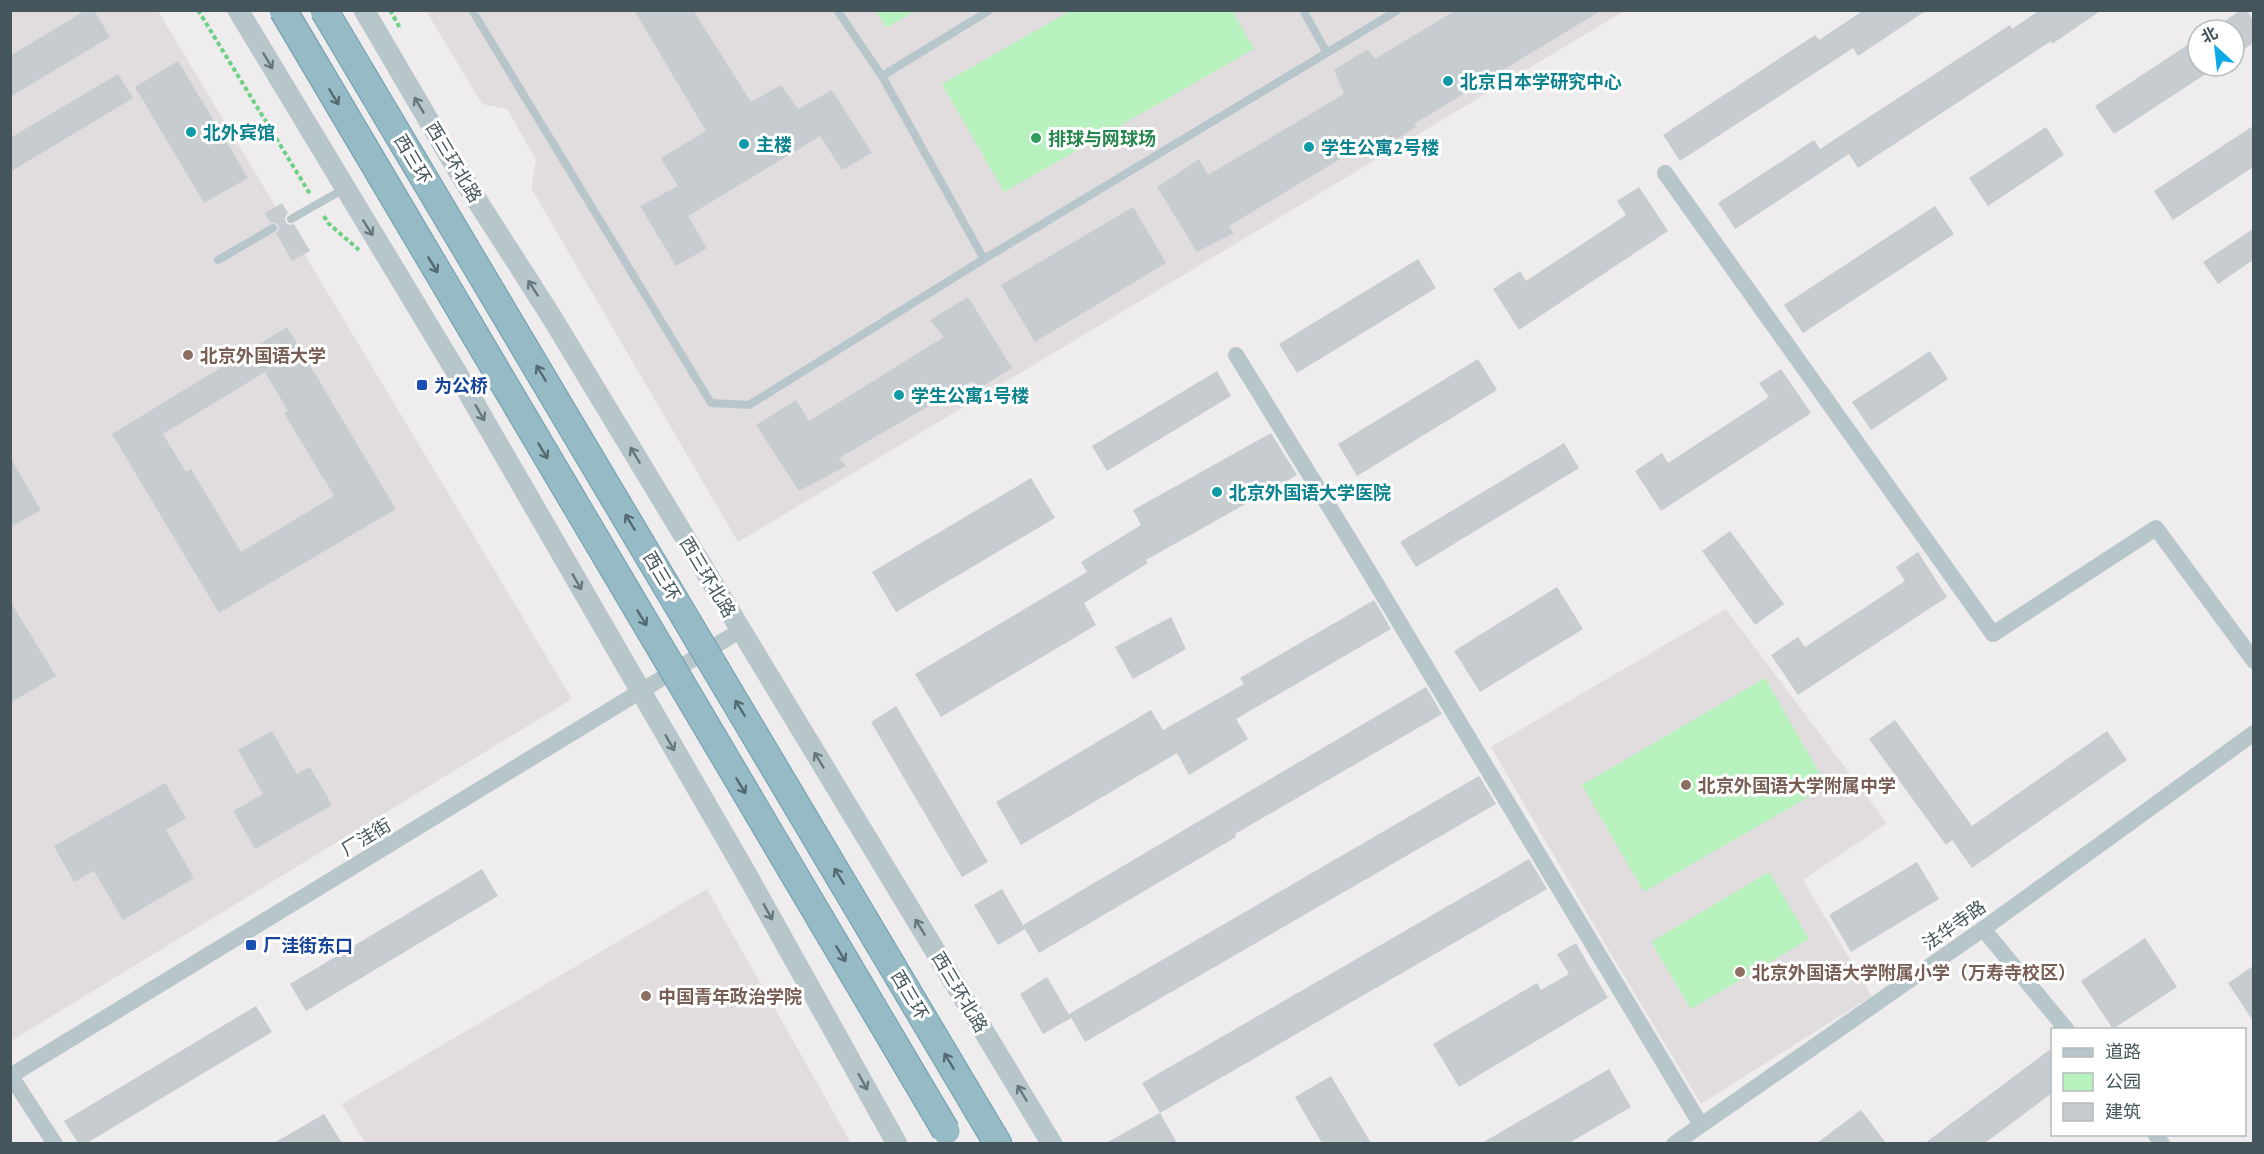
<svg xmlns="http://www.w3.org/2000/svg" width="2264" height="1154" viewBox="0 0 2264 1154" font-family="'PT Sans','Noto Sans SC',sans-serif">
  <rect width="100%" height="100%" fill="#efeced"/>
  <g fill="#e1dddf">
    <path d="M11 11H158L572 699 11 1041Z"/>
    <path d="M426 11H1624L738 542 531 188 536 160 507 109 482 104Z"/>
    <path d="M1726 609 1887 823 1803 880 1872 996 1701 1104 1608 949 1491 747Z"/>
    <path d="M707 889 851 1143H365L342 1104Z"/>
  </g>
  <g fill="#b7f1bd">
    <path d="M876 11H915L886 28Z"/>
    <path d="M1070 11H1232L1254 49 1004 192 942 84Z"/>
    <path d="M1765 678 1827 786 1644 892 1582 785Z"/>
    <path d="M1769 872 1809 939 1691 1009 1651 942Z"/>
  </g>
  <g fill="#c6ccd0" fill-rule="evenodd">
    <path d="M86 10H94L110 37 10 97V56Z"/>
    <path d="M634 10H693L751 102 781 85 798 109 832 90 872 153 842 170 820 136 688 216 707 248 676 266 640 206 678 186 661 158 706 131Z"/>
    <path d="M1456 10H1602L1414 124 1416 127 1376 152 1370 141 1229 226 1234 233 1197 252 1157 187 1199 159 1208 175 1344 94 1334 70 1368 49 1375 59Z"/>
    <path d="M1864 10H1927L1858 56 1853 48 1680 161 1663 135 1815 35 1819 40Z"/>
    <path d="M2040 10H2102L2052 44 2051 41 1858 168 1849 154 1735 229 1718 203 1814 140 1820 149 2010 25 2012 29Z"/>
    <path d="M2241 10H2247L2253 21V43L2234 56V30H2211Z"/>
    <path d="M2198 38V66H2218L2114 134 2095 106Z"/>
    <path d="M178 61 248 178 204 203 135 87Z"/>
    <path d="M118 74 133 98 10 172V138Z"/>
    <path d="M2253 126V167L2173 220 2154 191Z"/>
    <path d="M2046 127 2064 155 1988 206 1969 178Z"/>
    <path d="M1639 187 1668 231 1519 330 1493 289 1520 271 1526 281 1626 215 1617 201Z"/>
    <path d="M282 203 288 213 285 218 286 223 290 225 294 224 310 251 292 261 276 233 279 229 278 224 270 222 265 213Z"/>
    <path d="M1935 206 1954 234 1803 333 1784 305Z"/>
    <path d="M1133 207 1166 263 1035 342 1001 285Z"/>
    <path d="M2253 229V260L2218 284 2203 262Z"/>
    <path d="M1418 259 1436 288 1297 373 1279 344Z"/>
    <path d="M968 297 1012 368 977 390 972 381 839 458 846 466 799 491 756 425 796 400 809 421 944 337 930 320Z"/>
    <path d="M287 327 396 509 219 613 112 434ZM265 372 288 411 284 413 334 496 241 552 191 469 186 472 163 434Z"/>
    <path d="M1930 351 1948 379 1871 430 1852 402Z"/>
    <path d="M1478 359 1497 390 1357 476 1338 444Z"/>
    <path d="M1781 369 1811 413 1661 511 1635 471 1662 453 1668 463 1769 397 1759 383Z"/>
    <path d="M1217 371 1231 396 1107 471 1092 446Z"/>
    <path d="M1271 433 1297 475 1146 560 1148 563 1084 603 1096 625 941 717 915 674 1087 572 1081 562 1141 525 1133 510Z"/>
    <path d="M1564 443 1579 468 1416 567 1400 542Z"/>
    <path d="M10 457 41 510 10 527Z"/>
    <path d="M1031 478 1055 518 896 612 872 572Z"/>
    <path d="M1730 531 1784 604 1755 625 1702 551Z"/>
    <path d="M1918 552 1947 597 1798 695 1771 655 1798 637 1805 647 1905 581 1896 567Z"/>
    <path d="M1557 587 1583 629 1480 692 1454 651Z"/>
    <path d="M1374 600 1391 629 1236 719 1248 739 1189 775 1177 753 1021 845 996 802 1151 710 1163 730 1244 684 1240 678Z"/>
    <path d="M10 601 56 676 10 703Z"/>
    <path d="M1171 617 1186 649 1133 679 1115 647Z"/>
    <path d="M1426 687 1442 714 1235 834 1236 837 1039 953 1025 929 998 945 974 905 1002 889 1025 928 1023 925Z"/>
    <path d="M896 706 988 862 962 877 871 722Z"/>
    <path d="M1895 720 1972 826 2107 731 2127 760 1972 868 1952 840 1946 845 1869 739Z"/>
    <path d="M272 731 297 774 310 767 332 805 255 849 233 811 263 794 238 750Z"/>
    <path d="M1479 776 1496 804 1085 1042 1069 1014Z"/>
    <path d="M165 783 186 818 166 830 194 878 123 920 94 871 74 882 54 846Z"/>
    <path d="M1529 859 1547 889 1160 1113 1142 1083Z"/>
    <path d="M1917 862 1939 899 1851 952 1829 915Z"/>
    <path d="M482 869 498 896 306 1011 290 984Z"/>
    <path d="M2145 938 2177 987 2113 1029 2081 981Z"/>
    <path d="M1576 943 1608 998 1459 1087 1433 1044 1537 983 1541 990 1569 974 1557 954Z"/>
    <path d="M2253 966V1021L2228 983Z"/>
    <path d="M1047 977 1071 1018 1043 1034 1020 994Z"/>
    <path d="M256 1006 272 1032 87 1143H78L64 1121Z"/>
    <path d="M2052 1048V1093L1985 1143H1925Z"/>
    <path d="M1609 1069 1631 1107 1569 1143H1482Z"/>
    <path d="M1331 1076 1371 1143H1322L1295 1097Z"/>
    <path d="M1861 1110 1886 1143H1817Z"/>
    <path d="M1160 1113 1177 1143H1106Z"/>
    <path d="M324 1114 342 1143H274Z"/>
  </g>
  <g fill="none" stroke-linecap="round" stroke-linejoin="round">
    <g stroke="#6c9cab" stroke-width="29">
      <path id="trunk" d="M979 1112 998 1144"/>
    </g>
    <g stroke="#6dd084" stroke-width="4" stroke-dasharray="4.5 3" stroke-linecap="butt">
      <path d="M198 10 310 194"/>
      <path d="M390 10 400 28"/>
      <path d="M324 216 328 223 359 250"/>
    </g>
    <g stroke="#b7c6cb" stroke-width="8">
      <path d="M472 10 711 403 749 405 984 259 1398 10"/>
      <path d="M837 10 882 76 984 259"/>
      <path d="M1303 10 1327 53"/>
      <path d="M882 76 990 10"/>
      <path d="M291 219 344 189"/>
      <path d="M218 260 273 228"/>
    </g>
    <g stroke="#b7c6cb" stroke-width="16">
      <path d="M1665 173 1993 634 2156 528 2254 661"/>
      <path d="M1236 355 1362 560 1701 1125"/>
      <path d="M1983 929 2067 1030"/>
      <path d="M10 1076 741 630"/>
      <path d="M11 1076 55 1144"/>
      <path d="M2155 1134 2162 1144"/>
      <path d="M1674 1144 1983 929 2254 733"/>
    </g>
    <g stroke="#b7c6cb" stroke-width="21">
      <path d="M238 10 454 368 746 873 897 1144"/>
      <path d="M364 10 460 174 551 316 1052 1144"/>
    </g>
    <use href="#trunk" stroke="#96bbc6" stroke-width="27"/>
    <g stroke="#6c9cab" stroke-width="29" stroke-linecap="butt">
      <g id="trunk-bridge">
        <path d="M283 10 946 1131"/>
        <path d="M324 10 979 1112"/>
      </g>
    </g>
    <use href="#trunk-bridge" stroke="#96bbc6" stroke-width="27"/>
  </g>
  <defs><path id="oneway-shaft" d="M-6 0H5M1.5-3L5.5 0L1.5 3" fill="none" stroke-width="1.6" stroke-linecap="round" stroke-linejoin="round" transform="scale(1.5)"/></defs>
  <g stroke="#66787d">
    <use href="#oneway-shaft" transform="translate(268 61) rotate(59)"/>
    <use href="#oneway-shaft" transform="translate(419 105) rotate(-121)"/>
    <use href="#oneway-shaft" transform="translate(368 228) rotate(58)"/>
    <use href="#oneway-shaft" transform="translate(533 288) rotate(-123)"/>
    <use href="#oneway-shaft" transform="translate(480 413) rotate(60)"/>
    <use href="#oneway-shaft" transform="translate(635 455) rotate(-121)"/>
    <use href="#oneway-shaft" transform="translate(577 582) rotate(60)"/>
    <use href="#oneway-shaft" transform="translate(670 743) rotate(60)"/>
    <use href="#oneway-shaft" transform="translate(819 760) rotate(-121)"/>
    <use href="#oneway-shaft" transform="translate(768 912) rotate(61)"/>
    <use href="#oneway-shaft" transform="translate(920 927) rotate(-121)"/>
    <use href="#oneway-shaft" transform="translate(863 1082) rotate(61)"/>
    <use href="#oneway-shaft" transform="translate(1022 1093) rotate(-121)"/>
  </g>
  <g stroke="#546a70">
    <use href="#oneway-shaft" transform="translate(334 97) rotate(59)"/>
    <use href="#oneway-shaft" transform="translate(433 265) rotate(59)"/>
    <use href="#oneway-shaft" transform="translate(541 373) rotate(-121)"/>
    <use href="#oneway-shaft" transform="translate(543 451) rotate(59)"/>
    <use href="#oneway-shaft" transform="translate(630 522) rotate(-121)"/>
    <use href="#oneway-shaft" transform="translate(642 618) rotate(59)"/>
    <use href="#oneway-shaft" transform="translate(740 708) rotate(-121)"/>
    <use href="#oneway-shaft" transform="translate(741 786) rotate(59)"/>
    <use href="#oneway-shaft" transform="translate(839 876) rotate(-121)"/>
    <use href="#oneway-shaft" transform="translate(841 954) rotate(59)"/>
    <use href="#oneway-shaft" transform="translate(949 1061) rotate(-121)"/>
  </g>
  <g fill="#0f9aa8" stroke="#fff" stroke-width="2">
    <circle cx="1448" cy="81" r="6"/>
    <circle cx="191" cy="132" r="6"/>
    <circle cx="744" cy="144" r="6"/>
    <circle cx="1309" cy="147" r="6"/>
    <circle cx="899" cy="395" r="6"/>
    <circle cx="1217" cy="492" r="6"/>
  </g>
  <circle fill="#2e9e5b" stroke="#fff" stroke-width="2" cx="1036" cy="138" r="6"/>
  <g fill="#8d6e63" stroke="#fff" stroke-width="2">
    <circle cx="188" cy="355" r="6"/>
    <circle cx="1686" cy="785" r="6"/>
    <circle cx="1740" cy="972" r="6"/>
    <circle cx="646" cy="996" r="6"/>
  </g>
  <g fill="#1a4fb4" stroke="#fff" stroke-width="2">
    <rect x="416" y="379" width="12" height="12" rx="3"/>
    <rect x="245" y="939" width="12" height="12" rx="3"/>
  </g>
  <g text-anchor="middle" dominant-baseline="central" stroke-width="6" stroke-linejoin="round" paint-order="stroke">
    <g font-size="18" font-weight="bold" fill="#0d838f" stroke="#fff" text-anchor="start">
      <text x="1460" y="81">北京日本学研究中心</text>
      <text x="203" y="132">北外宾馆</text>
      <text x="756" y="144">主楼</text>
      <text x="1321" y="147">学生公寓2号楼</text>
      <text x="911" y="395">学生公寓1号楼</text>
      <text x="1229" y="492">北京外国语大学医院</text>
    </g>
    <g font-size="18" font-weight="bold" fill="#27864d" stroke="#fff" text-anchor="start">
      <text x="1048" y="138">排球与网球场</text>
    </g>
    <g font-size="18" fill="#44565b" stroke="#fff">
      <text transform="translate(413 159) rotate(59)">西三环</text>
      <text transform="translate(454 162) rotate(59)">西三环北路</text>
      <text transform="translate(662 576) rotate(59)">西三环</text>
      <text transform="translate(708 577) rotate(59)">西三环北路</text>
      <text transform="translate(366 837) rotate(-31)">厂洼街</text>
      <text transform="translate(1954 925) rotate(-35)">法华寺路</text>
      <text transform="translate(960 992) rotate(59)">西三环北路</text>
      <text transform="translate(910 995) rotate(59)">西三环</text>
    </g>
    <g font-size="18" font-weight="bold" fill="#785e54" stroke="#fff" text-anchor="start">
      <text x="200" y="355">北京外国语大学</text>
      <text x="1698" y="785">北京外国语大学附属中学</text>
      <text x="1752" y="972">北京外国语大学附属小学（万寿寺校区）</text>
      <text x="658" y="996">中国青年政治学院</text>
    </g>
    <g font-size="18" font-weight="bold" fill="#164399" stroke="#fff" text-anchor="start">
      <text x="434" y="385">为公桥</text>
      <text x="263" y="945">厂洼街东口</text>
    </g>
  </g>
  <rect width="2264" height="1154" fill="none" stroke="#44565b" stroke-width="24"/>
  <rect x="2051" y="1028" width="195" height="108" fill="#ffffff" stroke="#b4bbbd" stroke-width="1.5"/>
  <rect x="2063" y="1048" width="30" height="9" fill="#b7c6cb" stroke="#b4bbbd" stroke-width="1.5"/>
  <text x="2105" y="1058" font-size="18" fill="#44565b">道路</text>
  <rect x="2063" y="1073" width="30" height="18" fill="#b7f1bd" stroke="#b4bbbd" stroke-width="1.5"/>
  <text x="2105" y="1088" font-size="18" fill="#44565b">公园</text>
  <rect x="2063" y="1103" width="30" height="18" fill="#c6ccd0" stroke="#b4bbbd" stroke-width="1.5"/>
  <text x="2105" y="1118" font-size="18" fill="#44565b">建筑</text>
  <g transform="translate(2216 48) rotate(333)"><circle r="28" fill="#ffffff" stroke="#b4bbbd" stroke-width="1.5"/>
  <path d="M0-4.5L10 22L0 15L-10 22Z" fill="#0eaae7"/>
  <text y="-9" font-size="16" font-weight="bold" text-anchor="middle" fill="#44565b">北</text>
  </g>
</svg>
